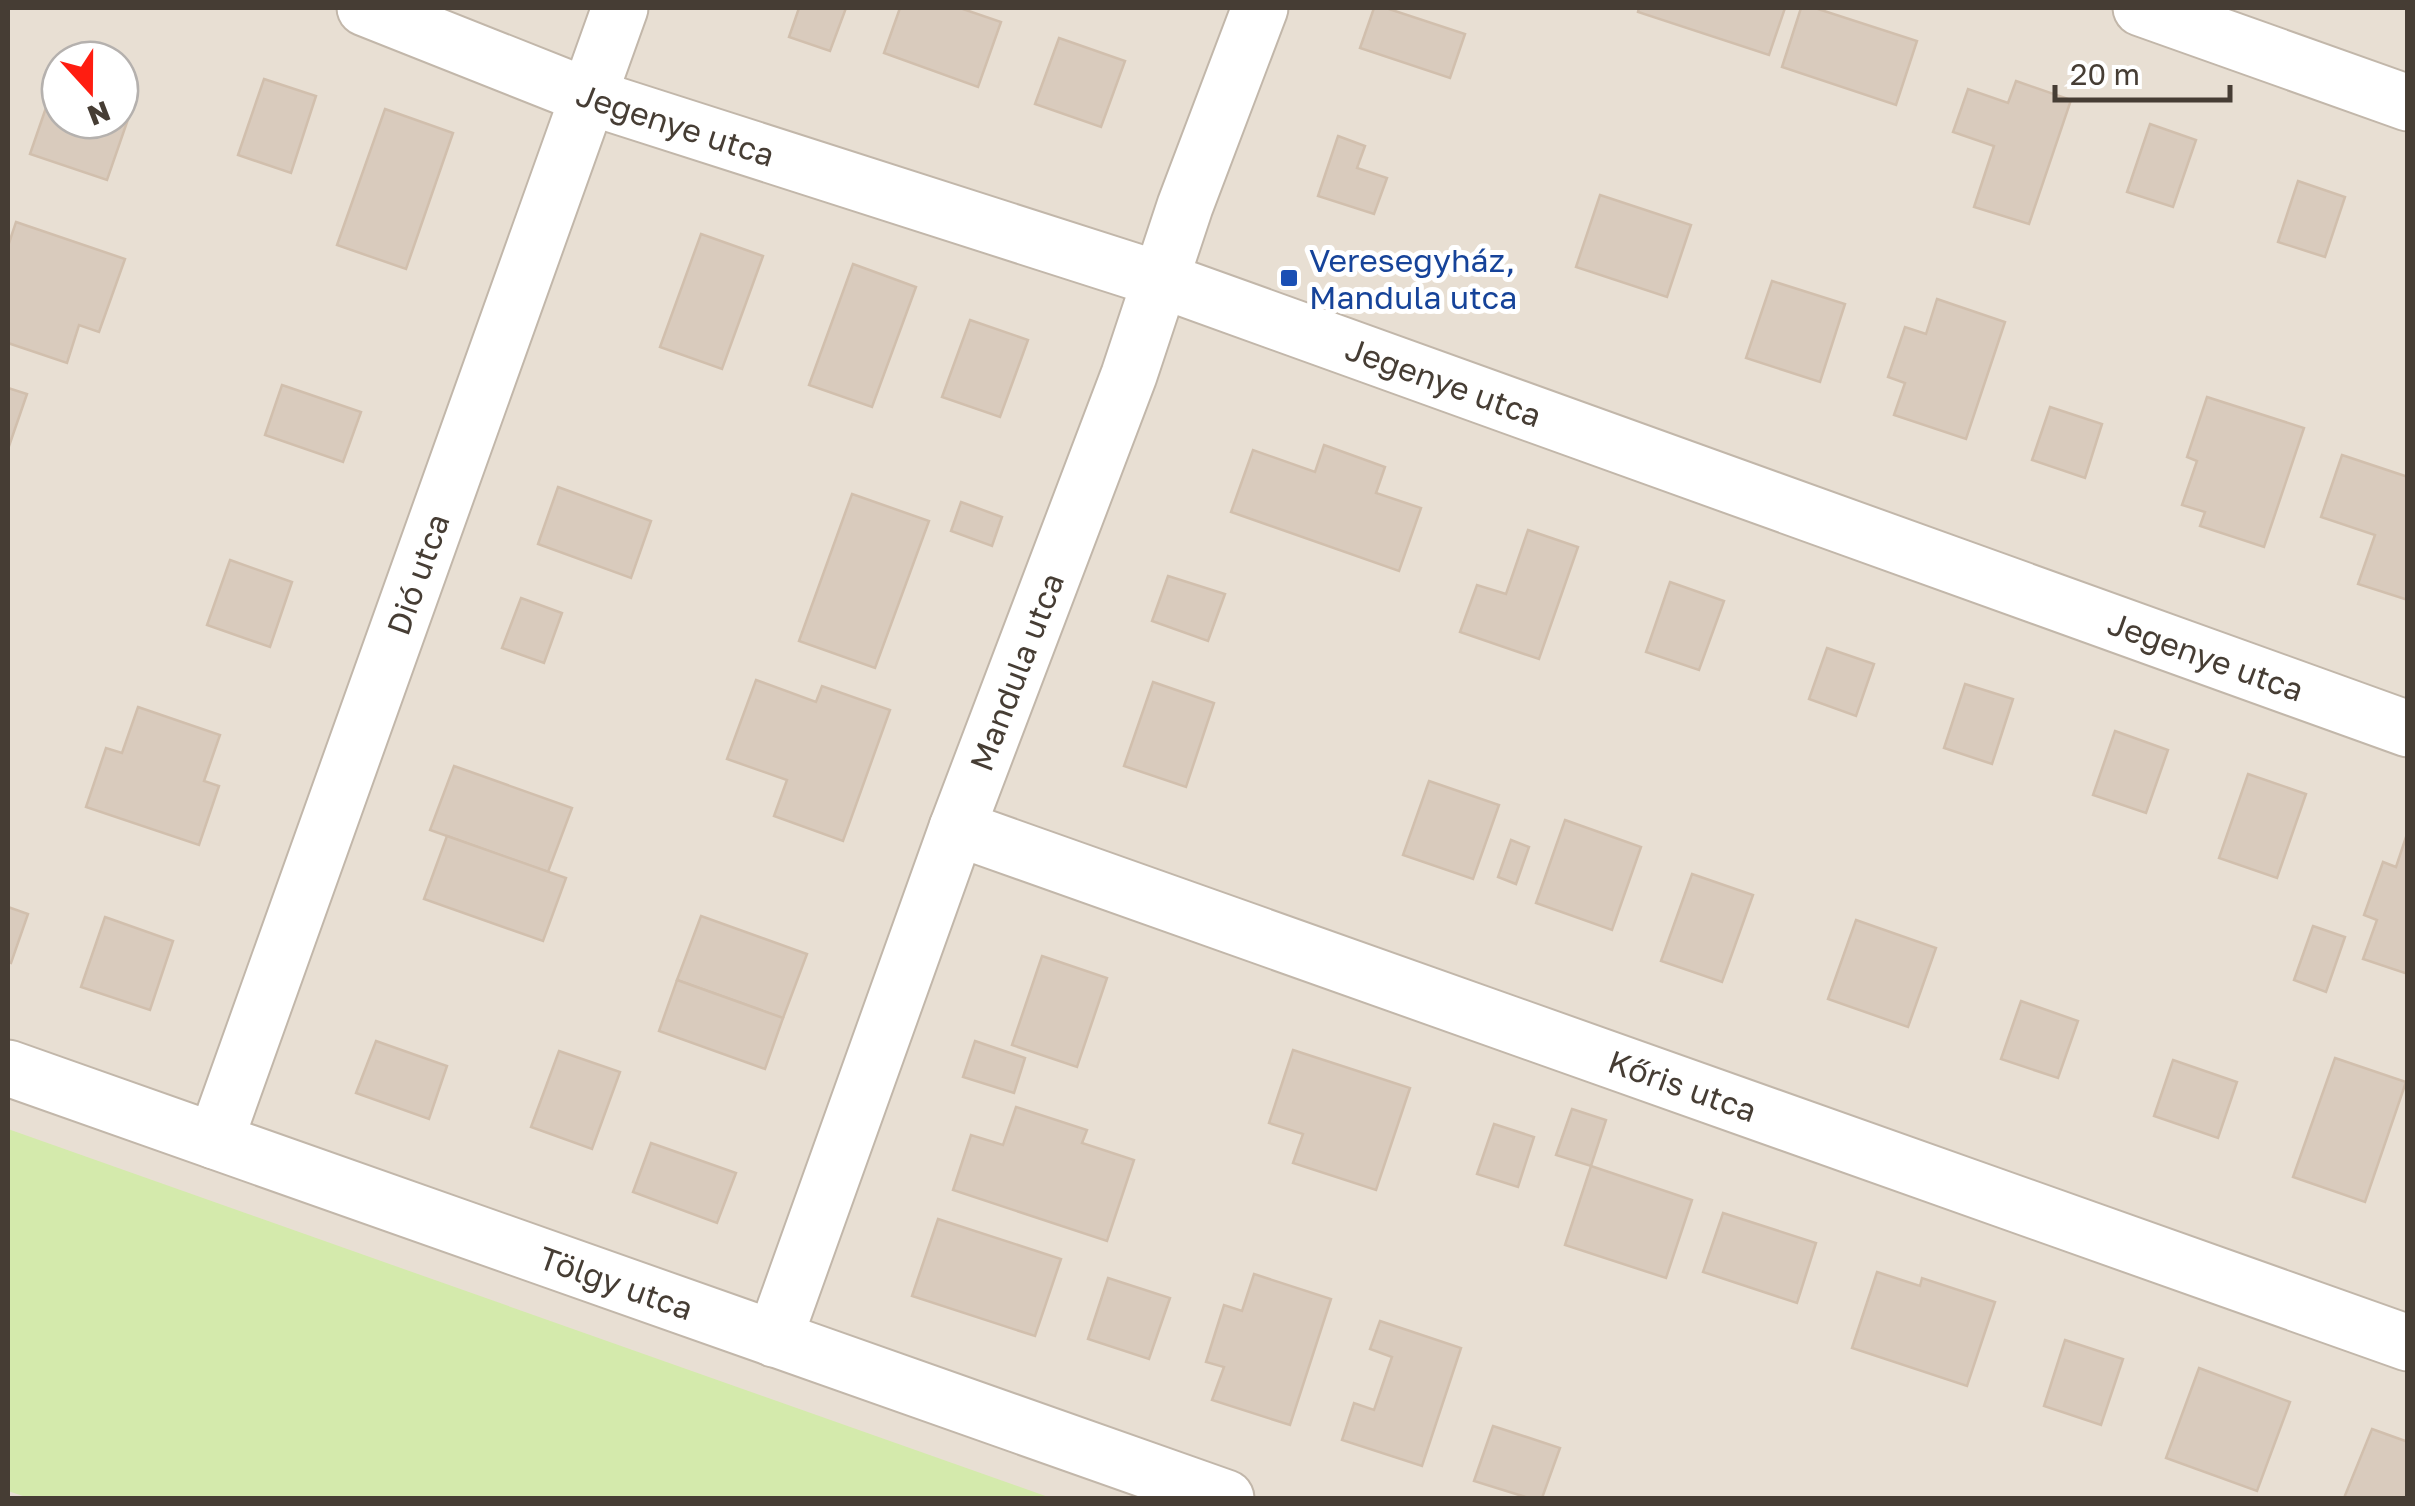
<svg xmlns="http://www.w3.org/2000/svg" width="2415" height="1506" viewBox="0 0 2415 1506" font-family="'Golos Text',sans-serif">
  <rect width="100%" height="100%" fill="#f4eee5"/>
  <path fill="#e8dfd3" fill-rule="evenodd" d="M8 8H2407V1498H8ZM60 60H120V120H60Z"/>
  <path fill="#d4eaac" d="M8 1129 1051 1498H29L8 1491Z"/>
  <g fill="#d9cbbd" stroke="#d1bfad" stroke-width="2.5">
    <path d="M799 8H846L830 51 789 37Z"/>
    <path d="M900 8H960L1001 22 978 87 884 53Z"/>
    <path d="M1374 8H1386L1465 34 1450 78 1360 48Z"/>
    <path d="M1639 8H1785L1769 55 1638 12Z"/>
    <path d="M1801 8H1815L1917 41 1896 105 1782 67Z"/>
    <path d="M1059 38 1125 61 1101 127 1035 104Z"/>
    <path d="M58 73 60 120H120V94L135 99 107 180 30 154Z"/>
    <path d="M264 79 316 96 291 173 238 155Z"/>
    <path d="M2016 81 2071 100 2029 224 1974 207 1994 146 1953 132 1968 89 2008 103Z"/>
    <path d="M385 109 453 133 406 269 337 245Z"/>
    <path d="M2150 124 2196 140 2173 207 2127 192Z"/>
    <path d="M1338 136 1365 146 1357 168 1387 178 1374 214 1318 196Z"/>
    <path d="M2298 181 2345 197 2325 257 2278 242Z"/>
    <path d="M1600 195 1691 225 1667 297 1576 267Z"/>
    <path d="M16 222 125 259 99 332 79 325 67 363 8 343V246Z"/>
    <path d="M701 234 763 256 722 369 660 347Z"/>
    <path d="M853 264 916 287 872 407 809 385Z"/>
    <path d="M1772 281 1845 304 1820 382 1746 358Z"/>
    <path d="M1937 299 2005 322 1966 439 1894 415 1905 383 1888 377 1905 327 1926 334Z"/>
    <path d="M970 320 1028 340 1000 417 942 397Z"/>
    <path d="M282 385 361 412 343 462 265 435Z"/>
    <path d="M8 388 27 394 8 449Z"/>
    <path d="M2207 397 2304 428 2264 547 2200 526 2205 512 2182 505 2197 461 2187 457Z"/>
    <path d="M2050 407 2102 424 2085 478 2032 460Z"/>
    <path d="M1324 445 1385 467 1376 493 1421 508 1399 571 1231 512 1253 450 1315 472Z"/>
    <path d="M2342 455 2408 477V600L2358 584 2375 535 2321 517Z"/>
    <path d="M558 487 651 521 631 578 538 544Z"/>
    <path d="M852 494 929 521 875 668 799 641Z"/>
    <path d="M961 502 1002 517 992 546 951 531Z"/>
    <path d="M1528 530 1578 547 1539 659 1460 632 1477 585 1506 594Z"/>
    <path d="M230 560 292 582 270 647 207 625Z"/>
    <path d="M1168 576 1225 594 1208 641 1152 621Z"/>
    <path d="M1670 582 1724 601 1699 670 1646 652Z"/>
    <path d="M521 598 562 613 544 663 502 648Z"/>
    <path d="M1827 648 1874 664 1856 716 1809 699Z"/>
    <path d="M756 680 816 702 822 686 890 710 843 841 774 816 787 780 727 759Z"/>
    <path d="M1153 682 1214 703 1186 787 1124 766Z"/>
    <path d="M1965 684 2013 699 1992 764 1944 748Z"/>
    <path d="M138 707 220 735 204 781 219 786 199 845 86 807 106 748 122 753Z"/>
    <path d="M2115 731 2168 750 2146 813 2093 795Z"/>
    <path d="M454 766 572 808 548 872 430 830Z"/>
    <path d="M2248 774 2306 794 2277 878 2219 858Z"/>
    <path d="M1429 781 1499 805 1473 879 1403 855Z"/>
    <path d="M1565 820 1641 847 1612 930 1536 903Z"/>
    <path d="M2407 834H2408V974L2363 959 2377 920 2364 915 2383 862 2396 867Z"/>
    <path d="M447 836 566 878 543 941 424 899Z"/>
    <path d="M1511 840 1529 847 1516 884 1498 877Z"/>
    <path d="M1692 874 1753 895 1722 982 1661 961Z"/>
    <path d="M8 907 28 914 11 963 8 962Z"/>
    <path d="M701 916 807 954 783 1018 677 980Z"/>
    <path d="M105 917 173 941 150 1010 81 987Z"/>
    <path d="M1856 920 1936 948 1908 1027 1828 999Z"/>
    <path d="M2313 926 2345 937 2326 992 2294 980Z"/>
    <path d="M1042 956 1107 978 1077 1067 1012 1045Z"/>
    <path d="M677 980 783 1018 765 1069 659 1031Z"/>
    <path d="M2021 1001 2078 1021 2058 1078 2001 1059Z"/>
    <path d="M376 1041 447 1066 429 1119 356 1093Z"/>
    <path d="M975 1041 1025 1058 1014 1093 963 1077Z"/>
    <path d="M1293 1050 1410 1088 1376 1190 1293 1163 1303 1134 1269 1123Z"/>
    <path d="M559 1051 620 1072 592 1149 531 1127Z"/>
    <path d="M2335 1058 2406 1082 2365 1202 2293 1177Z"/>
    <path d="M2173 1060 2237 1082 2218 1138 2154 1116Z"/>
    <path d="M1016 1107 1087 1130 1082 1143 1134 1160 1107 1241 953 1190 971 1135 1003 1145Z"/>
    <path d="M1572 1109 1606 1120 1591 1166 1556 1155Z"/>
    <path d="M1494 1124 1534 1137 1518 1187 1477 1174Z"/>
    <path d="M651 1143 736 1173 717 1223 633 1192Z"/>
    <path d="M1591 1166 1692 1200 1666 1278 1565 1245Z"/>
    <path d="M1723 1213 1816 1243 1797 1303 1703 1272Z"/>
    <path d="M938 1219 1061 1259 1035 1336 912 1296Z"/>
    <path d="M1877 1272 1920 1286 1922 1278 1995 1302 1967 1386 1852 1348Z"/>
    <path d="M1254 1274 1331 1299 1290 1425 1212 1400 1224 1367 1206 1362 1224 1305 1242 1311Z"/>
    <path d="M1108 1278 1170 1298 1149 1359 1088 1339Z"/>
    <path d="M1380 1321 1461 1348 1422 1466 1342 1440 1354 1403 1374 1410 1392 1357 1370 1349Z"/>
    <path d="M2065 1340 2123 1359 2101 1425 2044 1406Z"/>
    <path d="M2199 1368 2290 1402 2257 1491 2166 1458Z"/>
    <path d="M1493 1426 1560 1448 1542 1498H1529L1474 1481Z"/>
    <path d="M2372 1429 2408 1442V1498H2344Z"/>
  </g>
  <g fill="none" stroke-linecap="round" stroke-linejoin="round">
    <g stroke="#c2b7aa" stroke-width="59">
      <g id="minor">
        <path id="s1" d="M365 8 587 96 1161 280 2408 729"/>
        <path d="M2141 8 2408 103"/>
        <path id="s2" d="M957 828 2408 1343"/>
        <path id="s3" d="M8 1068 1226 1498"/>
        <path id="s4" d="M215 1141 620 8"/>
        <path id="s5" d="M774 1339 957 828 1129 375 1185 206 1260 8"/>
      </g>
    </g>
    <use href="#minor" stroke="#fff" stroke-width="55"/>
  </g>
  <rect fill="#1a4fb4" stroke="#fff" stroke-width="4" x="1279" y="268" width="20" height="20" rx="5"/>
  <g text-anchor="middle" dominant-baseline="central" stroke-width="10" stroke-linejoin="round" paint-order="stroke">
    <g font-size="32" fill="#463d34" stroke="#fff">
      <text stroke="none"><textPath href="#s1" startOffset="332">Jegenye utca</textPath></text>
      <text stroke="none"><textPath href="#s1" startOffset="1142">Jegenye utca</textPath></text>
      <text stroke="none"><textPath href="#s4" startOffset="602">Dió utca</textPath></text>
      <text stroke="none"><textPath href="#s1" startOffset="1952">Jegenye utca</textPath></text>
      <text stroke="none"><textPath href="#s5" startOffset="710">Mandula utca</textPath></text>
      <text stroke="none"><textPath href="#s2" startOffset="770">Kőris utca</textPath></text>
      <text stroke="none"><textPath href="#s3" startOffset="645">Tölgy utca</textPath></text>
    </g>
    <g font-size="32" fill="#164399" stroke="#fff" text-anchor="start">
      <text x="1309" y="260">Veresegyház,<tspan x="1309" dy="37">Mandula utca</tspan></text>
    </g>
  </g>
  <rect width="2415" height="1506" fill="none" stroke="#463d34" stroke-width="20"/>
  <g transform="translate(90 90) rotate(159)"><circle r="48" fill="#ffffff" stroke="#b5b1ae" stroke-width="2.5"/>
  <path d="M0-8L18 38L0 25L-18 38Z" fill="#ff1d11"/>
  <text y="-15" font-size="28" font-weight="bold" text-anchor="middle" fill="#463d34">N</text>
  </g>
  <path d="M2055 85v15h175v-15" fill="none" stroke="#463d34" stroke-width="5"/>
  <text x="2070" y="85" font-size="30" fill="#463d34" stroke="#ffffff" stroke-width="8" paint-order="stroke">20 m</text>
</svg>
